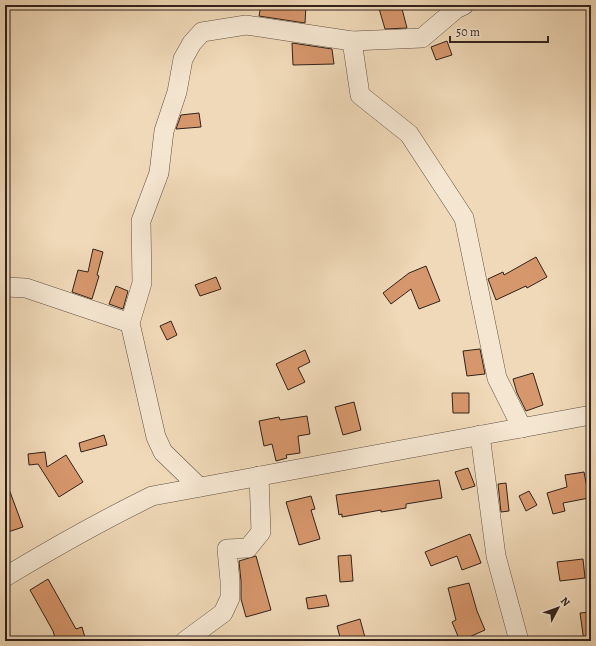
<svg xmlns="http://www.w3.org/2000/svg" width="596" height="646" viewBox="0 0 596 646" font-family="Alegreya,serif">
  <rect width="100%" height="100%" fill="#f0d9b8"/>
  <filter id="stains"><feTurbulence type="fractalNoise" baseFrequency=".005" numOctaves="4"/><feColorMatrix values="0 0 0 0 .2 0 0 0 0 .09 0 0 0 0 .02 0 0 0 .5 -.17"/></filter>
  <radialGradient id="worn" r=".72"><stop offset=".6" stop-color="#630" stop-opacity="0"/><stop offset="1" stop-color="#630" stop-opacity=".3"/></radialGradient>
  <g fill="#d7976c" stroke="#31221b">
    <path d="M261 5H274L295 9 296 5H306L305 23 259 16Z"/>
    <path d="M378 5H401L407 28 385 29Z"/>
    <path d="M447 41 452 55 436 60 431 47Z"/>
    <path d="M292 43 332 49 334 64 293 65Z"/>
    <path d="M199 113 201 127 176 129 181 115Z"/>
    <path d="M93 249 103 252 97 275 99 276 92 299 72 292 78 270 88 272Z"/>
    <path d="M536 257 547 277 527 288 526 286 496 300 488 279 503 272 504 275Z"/>
    <path d="M426 266 440 301 419 309 411 289 391 304 383 293 409 273Z"/>
    <path d="M216 277 221 289 200 296 195 285Z"/>
    <path d="M116 286 128 291 123 309 109 304Z"/>
    <path d="M171 321 177 335 167 340 160 326Z"/>
    <path d="M480 349 485 374 467 376 463 351Z"/>
    <path d="M305 350 310 362 298 368 305 382 288 390 276 364Z"/>
    <path d="M533 373 543 405 526 411 517 393 513 379Z"/>
    <path d="M452 393H469V413H453Z"/>
    <path d="M354 402 361 430 343 435 335 407Z"/>
    <path d="M307 416 310 434 298 436 300 453 286 455 287 458 276 461 272 444 264 446 259 421 279 417 280 420Z"/>
    <path d="M104 435 107 445 81 452 79 443Z"/>
    <path d="M45 452 47 467 66 455 83 482 59 497 38 464 29 465 28 454Z"/>
    <path d="M468 468 475 486 462 490 455 472Z"/>
    <path d="M584 472 589 498 563 503 565 511 553 514 547 493 567 487 565 475Z"/>
    <path d="M439 480 442 498 406 504V508L381 512V510L342 517V514L339 515 336 495Z"/>
    <path d="M6 481 23 527 5 533V482Z"/>
    <path d="M506 483 509 511 501 512 498 484Z"/>
    <path d="M529 491 537 505 526 511 519 496Z"/>
    <path d="M311 496 315 509 311 510 320 539 299 545 286 502Z"/>
    <path d="M470 534 481 563 462 570 457 556 431 566 425 552Z"/>
    <path d="M351 555 353 581 340 582 338 556Z"/>
    <path d="M256 556 271 610 246 617 241 599V581L239 561Z"/>
    <path d="M583 559 585 578 560 581 557 562Z"/>
    <path d="M48 579 76 629 82 627 86 641H56L53 631 30 590Z"/>
    <path d="M469 583 477 611 485 630 460 641 452 622 456 620 448 588Z"/>
    <path d="M326 595 329 606 308 609 306 598Z"/>
    <path d="M591 612V641H584L580 613Z"/>
    <path d="M360 619 366 641H341L337 626Z"/>
  </g>
  <g fill="none" stroke-linecap="round" stroke-linejoin="round">
    <g stroke="#615042" stroke-width="20">
      <g id="minor">
        <path d="M352 41 360 95 409 134 464 218 497 378 522 428"/>
        <path d="M5 287 26 288 130 323"/>
        <path d="M480 435 496 556 519 641"/>
        <path d="M199 487 163 452 156 437 130 323 142 283 141 221 159 173 164 131 177 92 183 59 192 43 202 32 246 25 352 41 422 38 456 9 464 5"/>
        <path d="M5 577C53 548 101 521 152 496L591 415"/>
        <path d="M185 641 223 613 230 598V581L227 549 248 548 261 532 259 476"/>
      </g>
    </g>
    <use href="#minor" stroke="#f5e6d1" stroke-width="19"/>
  </g>
  <rect width="596" height="646" fill="none" stroke="#f0d9b8" stroke-width="20"/>
  <rect x="6" y="6" width="584" height="634" fill="none" stroke="#31221b" stroke-width="2"/>
  <rect x="10" y="10" width="576" height="626" fill="none" stroke="#31221b"/>
  <g transform="translate(558 608) rotate(49)" stroke="#f5e6d1" stroke-width="3" paint-order="stroke">
  <path d="M0-3L7 15L0 10L-7 15Z" fill="#31221b"/>
  <text y="-6" font-size="11" font-weight="bold" text-anchor="middle" fill="#31221b">N</text>
  </g>
  <path d="M450 36v6h98v-6" fill="none" stroke="#31221b" stroke-width="2"/>
  <text x="456" y="36" font-size="12" fill="#31221b" stroke="#f5e6d1" stroke-width="3" paint-order="stroke">50 m</text>
  <rect width="100%" height="100%" filter="url(#stains)"/>
  <rect width="100%" height="100%" fill="url(#worn)"/>
</svg>
